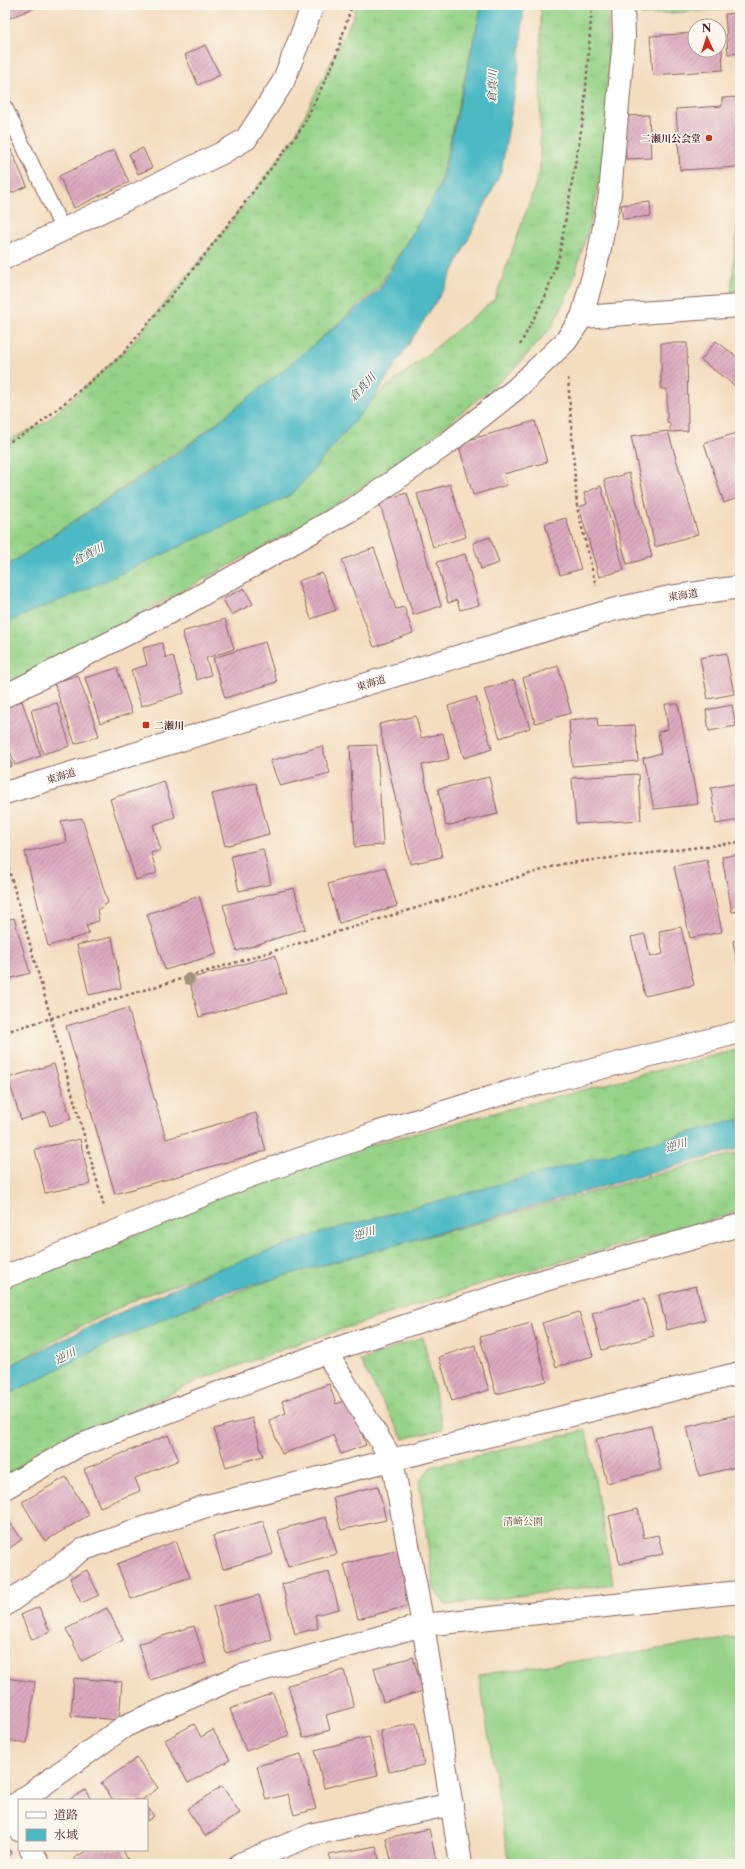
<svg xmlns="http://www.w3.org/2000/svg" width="745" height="1869" viewBox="0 0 745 1869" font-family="'Libre Caslon Text','Noto Serif JP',serif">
  <defs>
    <pattern id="grass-tufts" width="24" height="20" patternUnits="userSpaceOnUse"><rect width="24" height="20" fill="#96d388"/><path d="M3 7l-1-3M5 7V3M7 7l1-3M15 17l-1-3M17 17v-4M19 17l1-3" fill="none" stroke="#83b576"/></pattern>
    <pattern id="building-hatch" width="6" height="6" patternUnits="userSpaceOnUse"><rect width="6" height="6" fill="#ddaac0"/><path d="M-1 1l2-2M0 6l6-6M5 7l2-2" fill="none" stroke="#b58a9c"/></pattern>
  </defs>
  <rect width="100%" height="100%" fill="#fbf7ec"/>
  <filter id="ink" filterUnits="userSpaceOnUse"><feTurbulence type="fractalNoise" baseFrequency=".025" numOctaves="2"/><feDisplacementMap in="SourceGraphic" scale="8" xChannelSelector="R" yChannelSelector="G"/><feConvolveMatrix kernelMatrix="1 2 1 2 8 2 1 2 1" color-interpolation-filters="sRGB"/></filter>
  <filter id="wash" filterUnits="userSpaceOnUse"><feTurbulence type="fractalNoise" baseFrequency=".012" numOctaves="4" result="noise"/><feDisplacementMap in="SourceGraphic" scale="16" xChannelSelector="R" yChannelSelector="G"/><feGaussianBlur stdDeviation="0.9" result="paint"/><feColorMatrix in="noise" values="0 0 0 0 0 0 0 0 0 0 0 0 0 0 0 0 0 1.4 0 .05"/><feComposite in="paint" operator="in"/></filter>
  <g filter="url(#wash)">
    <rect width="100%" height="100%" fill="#f4ddbf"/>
    <g fill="url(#grass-tufts)" stroke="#70795a">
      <path d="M356 5H482L438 192 378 288 295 361 196 439 5 567V442L46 422 129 347 226 228 293 139 354 15Z"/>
      <path d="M541 5H608L609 127 592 217 571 287 552 327 513 370 405 459 307 523 43 667 5 685V620L295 491 374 398 495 299 540 172Z"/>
      <path d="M641 5H740V8L642 15Z"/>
      <path d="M739 208 740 291 731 292Z"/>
      <path d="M740 1049V1121L210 1272 143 1296 62 1336 5 1369V1278L247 1177Z"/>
      <path d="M740 1152V1212L487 1282 303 1342 199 1380 71 1440 5 1476V1396L30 1379 183 1310 289 1274Z"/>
      <path d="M423 1337 443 1429 403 1439 360 1361Z"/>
      <path d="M586 1430 613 1584 446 1605 434 1589 419 1481 431 1467Z"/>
    </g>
    <path fill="#96d388" stroke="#70795a" d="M740 1637V1864H509L479 1675Z"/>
    <g fill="#4cbac5" stroke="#4b6c78">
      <path d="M482 5H524L518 74 501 172 444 289 374 398 295 491 289 496 85 590 5 623V567L184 449 287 367 379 290 441 185Z"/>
      <path d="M740 1119V1148L220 1294 111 1342 5 1396V1368L106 1319 210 1272 316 1234Z"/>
    </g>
    <g id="blocks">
      <g fill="url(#building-hatch)">
        <path d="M5 5H40L5 20Z"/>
        <path d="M740 13V53L728 54 725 14Z"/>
        <path d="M719 31H721L723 70 653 75 650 36 695 33V50H719Z"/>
        <path d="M205 45 220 75 198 85 185 55Z"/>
        <path d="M740 97V167L680 170 676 109 722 106V98Z"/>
        <path d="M649 115 651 158 626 159 624 116Z"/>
        <path d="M10 148 27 186 5 196V151Z"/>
        <path d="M143 148 152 168 138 174 129 154Z"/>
        <path d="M114 150 129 182 74 208 59 176Z"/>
        <path d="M650 202 651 216 623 219 621 205Z"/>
        <path d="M716 341 740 359 739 389 701 360Z"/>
        <path d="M661 343H687L688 431 670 432V423L667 422V389H661Z"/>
        <path d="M535 421 547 462 504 474 507 485 473 495 458 443Z"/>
        <path d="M668 431 698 534 655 547 631 436Z"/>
        <path d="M740 432V497L724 503 704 443Z"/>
        <path d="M629 473 652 557 627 564 604 480Z"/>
        <path d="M450 484 466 537 433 547 417 494Z"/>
        <path d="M601 486 624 570 599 577 579 507 587 504 584 493Z"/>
        <path d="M407 493 441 606 413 615 379 501Z"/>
        <path d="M566 518 581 569 560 575 545 524Z"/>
        <path d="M490 537 499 563 481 569 473 543Z"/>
        <path d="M374 548 396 609 404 607 413 633 374 647 342 560Z"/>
        <path d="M465 554 479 605 460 610 457 600 448 603 437 562Z"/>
        <path d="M322 573 336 610 311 619 298 581Z"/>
        <path d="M244 588 253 604 231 615 223 599Z"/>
        <path d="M225 619 234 649 206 658 211 675 197 680 182 632Z"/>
        <path d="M265 642 277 682 225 698 213 658Z"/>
        <path d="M162 643 166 658 173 656 184 693 141 706 131 670 147 665 143 648Z"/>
        <path d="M726 653 734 694 708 699 700 658Z"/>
        <path d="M740 660V681H739L736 661Z"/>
        <path d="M558 666 571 713 535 723 523 678Z"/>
        <path d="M117 668 132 713 100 723 85 678Z"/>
        <path d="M78 675 99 736 75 744 54 683Z"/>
        <path d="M514 680 530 728 500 738 484 689Z"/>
        <path d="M476 697 492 749 464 758 448 706Z"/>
        <path d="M22 701 41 756 15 765 5 736V706Z"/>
        <path d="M57 703 70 746 43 754 31 710Z"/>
        <path d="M665 704H678L698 804 654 809 643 758 661 753 658 732 668 729Z"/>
        <path d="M732 705 736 726 709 731 706 710Z"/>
        <path d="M416 716 421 738 443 733 449 759 422 765 442 857 410 864 379 724Z"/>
        <path d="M597 717 598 727 635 725 638 761 572 766 569 720Z"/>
        <path d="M377 745 383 845 355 847 350 746Z"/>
        <path d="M322 746 330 773 280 786 270 761Z"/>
        <path d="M5 748 12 766 5 768Z"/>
        <path d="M638 774 641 820 576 824 572 778Z"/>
        <path d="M489 777 498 814 446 826 438 789Z"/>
        <path d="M164 781 175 817 153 825 161 850 151 853 157 873 136 880 110 799Z"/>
        <path d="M256 783 269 834 225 846 212 794Z"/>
        <path d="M740 783V820L716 824 711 788Z"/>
        <path d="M82 818 108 903 97 910 99 921 86 925 89 934 48 946 25 852 67 842 61 821Z"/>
        <path d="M263 849 271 884 239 891 231 856Z"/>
        <path d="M740 854V911L732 912 722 857Z"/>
        <path d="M707 860 722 932 690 938 674 866Z"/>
        <path d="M385 867 397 906 339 923 328 884Z"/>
        <path d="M294 888 305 929 237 951 223 905Z"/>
        <path d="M199 896 217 954 165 970 147 914Z"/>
        <path d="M14 918 30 973 5 980V920Z"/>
        <path d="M681 927 694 985 645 996 631 937 645 934 650 957 663 954 659 931Z"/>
        <path d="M112 937 121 988 89 995 77 945Z"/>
        <path d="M740 939V972H739L733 941Z"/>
        <path d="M275 955 286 993 199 1017 189 979Z"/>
        <path d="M128 1008 166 1139 256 1113 266 1151 115 1194 66 1026Z"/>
        <path d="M54 1064 71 1119 50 1126 46 1112 21 1120 8 1078Z"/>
        <path d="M80 1139 90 1184 45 1193 35 1149Z"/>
        <path d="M696 1286 705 1320 667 1330 659 1295Z"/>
        <path d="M644 1299 654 1336 602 1350 592 1313Z"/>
        <path d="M579 1312 593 1356 556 1367 542 1323Z"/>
        <path d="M531 1323 547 1381 496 1394 480 1337Z"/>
        <path d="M475 1345 489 1390 452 1401 439 1357Z"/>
        <path d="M329 1384 336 1404 349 1399 366 1445 341 1454 333 1435 282 1454 269 1420 286 1413 282 1401Z"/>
        <path d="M740 1414V1466L699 1476 687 1427Z"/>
        <path d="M252 1418 263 1456 226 1467 214 1429Z"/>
        <path d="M651 1426 661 1470 607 1483 596 1439Z"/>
        <path d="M168 1435 179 1460 135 1478 140 1491 100 1507 84 1469Z"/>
        <path d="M66 1477 89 1515 45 1541 22 1502Z"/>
        <path d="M378 1486 386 1520 341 1530 333 1497Z"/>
        <path d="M638 1509 644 1538 658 1535 663 1554 620 1564 609 1516Z"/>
        <path d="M5 1516 22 1539 5 1552Z"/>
        <path d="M326 1517 337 1554 288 1567 278 1530Z"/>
        <path d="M263 1521 273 1554 223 1569 213 1536Z"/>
        <path d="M176 1541 190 1577 131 1599 117 1564Z"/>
        <path d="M398 1550 412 1605 358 1619 344 1564Z"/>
        <path d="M87 1570 99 1595 81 1603 70 1578Z"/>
        <path d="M329 1572 339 1609 315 1615 318 1628 295 1634 282 1584Z"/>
        <path d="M259 1595 272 1640 226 1653 213 1607Z"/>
        <path d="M39 1607 50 1632 32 1640 21 1615Z"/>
        <path d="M107 1608 123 1640 82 1661 66 1629Z"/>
        <path d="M194 1626 206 1663 150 1680 138 1644Z"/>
        <path d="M413 1657 423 1691 383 1702 374 1668Z"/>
        <path d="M344 1670 354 1707 326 1715 330 1730 303 1738 288 1685Z"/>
        <path d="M5 1678 35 1682 27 1743 5 1740Z"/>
        <path d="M74 1678 122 1682 119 1720 71 1716Z"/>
        <path d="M273 1693 289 1735 246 1751 230 1709Z"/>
        <path d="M416 1723 424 1765 389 1772 380 1731Z"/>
        <path d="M194 1724 201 1737 213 1730 230 1760 188 1783 165 1740Z"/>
        <path d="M369 1737 378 1775 324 1788 315 1750Z"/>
        <path d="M301 1754 316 1809 294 1815 288 1794 266 1800 257 1766Z"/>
        <path d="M137 1758 158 1788 142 1800H113L101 1783Z"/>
        <path d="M222 1786 240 1813 205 1836 187 1809Z"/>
        <path d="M85 1790 91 1800H69Z"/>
        <path d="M147 1806 154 1816 147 1821Z"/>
        <path d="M429 1829 437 1864H392L386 1838Z"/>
        <path d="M5 1846 12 1853 5 1860Z"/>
        <path d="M376 1846 380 1864H331L329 1855Z"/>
        <path d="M88 1850H123L130 1864H78L74 1858Z"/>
      </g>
    </g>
  </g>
  <g filter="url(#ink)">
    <use href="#blocks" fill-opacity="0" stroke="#86625f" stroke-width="1"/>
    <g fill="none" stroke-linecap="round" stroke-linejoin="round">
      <g stroke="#86625f" stroke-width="16">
        <path id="lane" d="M5 107 63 230"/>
      </g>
      <g stroke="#86625f" stroke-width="24">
        <g id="street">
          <path d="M5 258 222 153 246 139 283 82 313 5"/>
          <path d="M582 317 740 306"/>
          <path d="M5 696 184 605 361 504 449 442 517 388 566 341 582 317 599 253 610 194 624 37 623 5"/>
          <path d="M5 1277 247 1177 376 1133 515 1090 740 1032"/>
          <path d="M326 1352 392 1460 423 1625 461 1864"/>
          <path d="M5 1488 76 1447 326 1352 545 1280 740 1225"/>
          <path d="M5 1605 82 1550 203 1507 740 1373"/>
          <path d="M22 1800 125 1726 237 1677 423 1625 740 1592"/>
          <path d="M19 1802 7 1810 19 1830"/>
          <path d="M31 1850 39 1864"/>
          <path d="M240 1864 314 1834 452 1804"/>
        </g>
      </g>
      <g stroke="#86625f" stroke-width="24">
        <path id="secondary" d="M5 793 612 610 670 597 740 587"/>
      </g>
      <g stroke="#86625f" stroke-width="2.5" stroke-dasharray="3 3" stroke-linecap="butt">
        <path d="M520 345 545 297 559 256 584 114 592 5"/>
        <path d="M568 378 577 507 596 586"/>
        <path d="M5 444 32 430 122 355 203 257 302 128 334 62 352 5"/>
        <path d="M5 856 104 1206"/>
        <path d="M5 1032 562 864 740 842"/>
      </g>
      <use href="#lane" stroke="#fff" stroke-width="14"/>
      <use href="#street" stroke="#fff" stroke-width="22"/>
      <use href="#secondary" stroke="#fff" stroke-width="22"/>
    </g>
    <circle fill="#a3927d" cx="189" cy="979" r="6"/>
  </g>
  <g fill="#c8321e" stroke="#fbf7ec" stroke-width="1.5">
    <circle cx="709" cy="138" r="4"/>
    <rect x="142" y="721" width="8" height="8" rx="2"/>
  </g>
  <g text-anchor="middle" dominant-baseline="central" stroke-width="3" stroke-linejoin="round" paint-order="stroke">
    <g font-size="10" font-weight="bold" fill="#4a1f2b" stroke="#fbf7ec" text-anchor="end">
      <text x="701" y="138">二瀬川公会堂</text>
      <text x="154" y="725" text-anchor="start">二瀬川</text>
    </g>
    <g font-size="10" fill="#4a1f2b" stroke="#fbf7ec">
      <text transform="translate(683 595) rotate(-9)">東海道</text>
      <text transform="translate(371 683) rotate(-17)">東海道</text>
      <text transform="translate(61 776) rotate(-17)">東海道</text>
    </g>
    <g font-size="10" fill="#615547" stroke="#fbf7ec">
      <text x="523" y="1521">清崎公園</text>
    </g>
    <g font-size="11" font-style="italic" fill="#4b5561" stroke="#fbf7ec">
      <text transform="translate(492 86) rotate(-88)">倉真川</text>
      <text transform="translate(362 387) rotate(-47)">倉真川</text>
      <text transform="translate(88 554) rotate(-27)">倉真川</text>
      <text transform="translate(676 1145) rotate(-16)">逆川</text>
      <text transform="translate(364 1233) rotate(-16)">逆川</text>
      <text transform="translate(65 1356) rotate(-27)">逆川</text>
    </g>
  </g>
  <rect width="745" height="1869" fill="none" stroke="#fbf7ec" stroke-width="20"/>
  <rect x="18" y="1799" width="130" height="52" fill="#fbf7ec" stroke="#b4a19f"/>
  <rect x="26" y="1812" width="20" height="6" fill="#ffffff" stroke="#b4a19f"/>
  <text x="54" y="1819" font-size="12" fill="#4a1f2b">道路</text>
  <rect x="26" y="1829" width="20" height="12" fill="#4cbac5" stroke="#b4a19f"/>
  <text x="54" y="1839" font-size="12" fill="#4a1f2b">水域</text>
  <g transform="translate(707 38) rotate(357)"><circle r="19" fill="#fbf7ec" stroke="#b4a19f"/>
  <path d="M0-3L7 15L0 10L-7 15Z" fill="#c8321e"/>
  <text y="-6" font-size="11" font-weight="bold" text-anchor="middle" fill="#4a1f2b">N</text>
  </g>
</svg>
